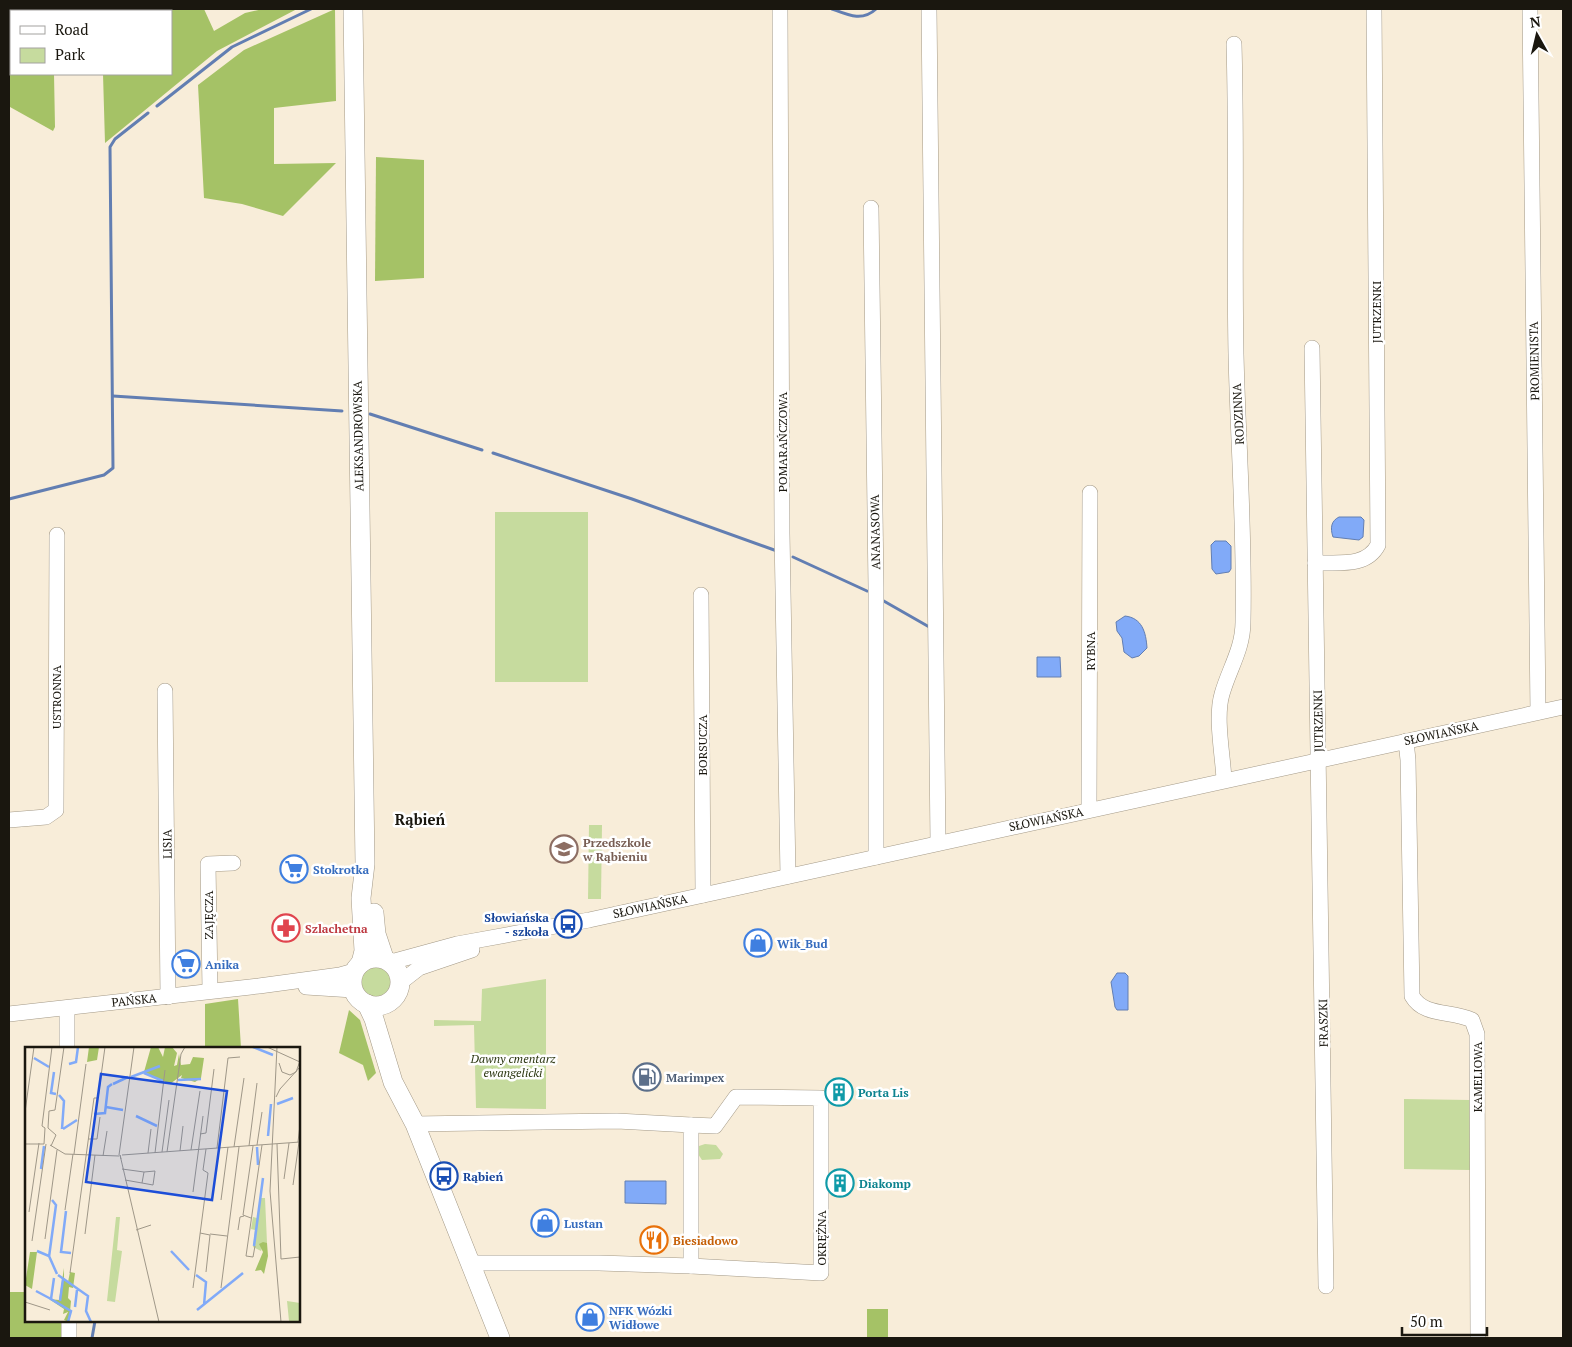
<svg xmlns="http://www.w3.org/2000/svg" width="1572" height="1347" viewBox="0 0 1572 1347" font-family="'PT Serif',serif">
  <rect width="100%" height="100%" fill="#f8edd9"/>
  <g fill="#c6db9e">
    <rect x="495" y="512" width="93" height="170"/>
    <path d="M589 825H602L601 899H588Z"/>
    <circle cx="377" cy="981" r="16"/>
    <path d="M546 979V1109L476 1108 474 1025 434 1026V1020L481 1021 482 989Z"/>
    <path d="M1404 1099 1470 1100V1170L1404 1169Z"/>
    <path d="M705 1144 716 1145 723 1154 720 1159 702 1160 698 1154 699 1146Z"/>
  </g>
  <g fill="#a5c266">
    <path d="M100 9H204L214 31 245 13 263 9H297L217 51 105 143 103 74H171V11H100Z"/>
    <path d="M335 9 336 101 274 108V164L336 163 283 216 242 204 204 198 198 85 244 50Z"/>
    <path d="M9 56H11V74H54L55 127 53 131 10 107Z"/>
    <path d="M376 157 424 160V278L375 281Z"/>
    <path d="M238 999 241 1048H205V1004Z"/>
    <path d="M349 1010 360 1020 376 1073 368 1081 363 1065 339 1053Z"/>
    <path d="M9 1292H26V1321H62V1338H9Z"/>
    <rect x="867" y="1309" width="21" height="29"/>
  </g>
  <g fill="#81aaf8" stroke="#627eb2">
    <path d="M1339 517H1361L1364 520 1363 537 1359 540 1333 537C1330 528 1331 521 1339 517Z"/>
    <path d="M1215 541H1226L1231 546V569L1229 572 1216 574 1212 569 1211 545Z"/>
    <path d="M1125 616C1142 618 1146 632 1147 648L1139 656 1132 658 1124 652 1122 638 1117 631 1116 622Z"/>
    <path d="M1037 657H1060L1061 677H1037Z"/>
    <path d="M1117 973H1125L1128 976V1010H1117L1115 1007 1111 982Z"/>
    <path d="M625 1181H666V1204L625 1203Z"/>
  </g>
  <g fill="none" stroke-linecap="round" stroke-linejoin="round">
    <g stroke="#627eb2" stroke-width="3">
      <path d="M832 9C848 15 862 22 876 9"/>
      <path d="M157 106 232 47 311 9"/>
      <path d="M113 396 342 411"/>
      <path d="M370 414 482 450"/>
      <path d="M493 453 632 499 777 551"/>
      <path d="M9 499 104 475 113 468 110 147 115 139 148 113"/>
      <path d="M793 557 867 591"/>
      <path d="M882 600 931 628"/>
      <path d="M92 1338 95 1321"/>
    </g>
    <g stroke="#a39987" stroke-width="16">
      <g id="minor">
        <path d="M780 9 782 533 788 876"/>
        <path d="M929 9 938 843"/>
        <path d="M1530 9 1538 712"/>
        <path d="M871 208 876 587V857"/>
        <path d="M1312 348 1326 1286"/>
        <path d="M1315 563C1337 562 1366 568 1378 545L1374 9"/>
        <path d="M701 595 703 895"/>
        <path d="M165 691 168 997"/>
        <path d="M1406 741 1408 760 1412 996C1424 1017 1451 1010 1472 1020L1477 1034 1478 1338"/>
        <path d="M1224 780C1223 755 1215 718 1222 694 1229 669 1243 649 1243 622 1245 532 1238 443 1236 354 1234 250 1237 147 1234 44"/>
        <path d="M1089 810 1090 493"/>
        <path d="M9 820 46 817 56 810 57 535"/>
        <path d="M391 962 457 944 589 920 1563 707"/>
        <path d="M401 982 419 968 472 950"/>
        <path d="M306 987 353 990"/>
        <path d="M210 990 208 864 233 863"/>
        <path d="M67 1008V1048"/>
        <path d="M9 1014 259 986 340 975 354 971"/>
        <path d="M415 1124 617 1121 691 1125V1266L599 1263H470"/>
        <path d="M691 1125 715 1126 736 1097 821 1098V1273L691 1266"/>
        <path d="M69 1321V1338"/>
      </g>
    </g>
    <g stroke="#a39987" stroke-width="20">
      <g id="major">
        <path d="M353 9 365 864 361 898 364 951 361 963"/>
        <path d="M374 913 376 934 384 958"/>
        <circle cx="376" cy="982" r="24"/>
        <path d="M367 1004 374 1019 393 1082 415 1124 500 1338"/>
      </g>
    </g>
    <use href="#minor" stroke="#fff" stroke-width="15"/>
    <use href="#major" stroke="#fff" stroke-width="19"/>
  </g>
  <defs>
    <g id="school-ring" transform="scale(1.4375)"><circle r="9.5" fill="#fff" stroke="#8d6e63" stroke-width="1.5"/><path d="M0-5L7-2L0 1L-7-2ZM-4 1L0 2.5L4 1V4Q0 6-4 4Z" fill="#8d6e63"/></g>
    <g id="supermarket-ring" transform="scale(1.4375)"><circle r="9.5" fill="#fff" stroke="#3f7fe0" stroke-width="1.5"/><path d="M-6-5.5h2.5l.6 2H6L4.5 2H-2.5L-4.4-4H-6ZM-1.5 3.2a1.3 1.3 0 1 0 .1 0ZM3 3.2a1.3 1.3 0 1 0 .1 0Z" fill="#3f7fe0"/></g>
    <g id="bus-ring" transform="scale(1.4375)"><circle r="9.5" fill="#fff" stroke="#1a4fb4" stroke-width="1.5"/><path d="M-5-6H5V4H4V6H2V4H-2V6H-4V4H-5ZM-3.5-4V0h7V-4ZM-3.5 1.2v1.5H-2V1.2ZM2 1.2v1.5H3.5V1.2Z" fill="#1a4fb4"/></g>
    <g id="pharmacy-ring" transform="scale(1.4375)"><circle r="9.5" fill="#fff" stroke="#e0444e" stroke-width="1.5"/><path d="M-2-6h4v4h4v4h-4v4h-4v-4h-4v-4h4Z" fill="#e0444e"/></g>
    <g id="shop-ring" transform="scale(1.4375)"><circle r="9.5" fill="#fff" stroke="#3f7fe0" stroke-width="1.5"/><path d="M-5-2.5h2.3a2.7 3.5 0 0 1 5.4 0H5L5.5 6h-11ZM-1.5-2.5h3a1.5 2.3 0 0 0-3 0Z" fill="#3f7fe0"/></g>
    <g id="fuel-ring" transform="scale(1.4375)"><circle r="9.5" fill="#fff" stroke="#5c6f8a" stroke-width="1.5"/><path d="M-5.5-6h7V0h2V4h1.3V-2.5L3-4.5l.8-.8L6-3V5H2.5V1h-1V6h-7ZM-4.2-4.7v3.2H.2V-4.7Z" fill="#5c6f8a"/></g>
    <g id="building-ring" transform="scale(1.4375)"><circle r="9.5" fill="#fff" stroke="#0f9aa8" stroke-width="1.5"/><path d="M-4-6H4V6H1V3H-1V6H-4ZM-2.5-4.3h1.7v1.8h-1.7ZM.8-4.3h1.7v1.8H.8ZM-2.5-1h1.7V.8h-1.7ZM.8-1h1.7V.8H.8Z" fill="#0f9aa8"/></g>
    <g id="restaurant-ring" transform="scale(1.4375)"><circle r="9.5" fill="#fff" stroke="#e8710a" stroke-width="1.5"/><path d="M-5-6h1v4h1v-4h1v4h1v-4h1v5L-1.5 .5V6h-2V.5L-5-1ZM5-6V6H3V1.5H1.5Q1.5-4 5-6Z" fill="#e8710a"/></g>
  </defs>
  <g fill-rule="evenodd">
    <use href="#school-ring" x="564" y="849"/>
    <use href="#supermarket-ring" x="294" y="869"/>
    <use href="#bus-ring" x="568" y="924"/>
    <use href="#pharmacy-ring" x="286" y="928"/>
    <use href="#shop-ring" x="758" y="943"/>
    <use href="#supermarket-ring" x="186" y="964"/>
    <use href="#fuel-ring" x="647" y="1077"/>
    <use href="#building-ring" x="839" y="1092"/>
    <use href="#bus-ring" x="444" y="1176"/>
    <use href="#building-ring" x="840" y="1183"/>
    <use href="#shop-ring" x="545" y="1223"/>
    <use href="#restaurant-ring" x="654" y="1240"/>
    <use href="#shop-ring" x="590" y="1317"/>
  </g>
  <g text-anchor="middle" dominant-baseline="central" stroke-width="5" stroke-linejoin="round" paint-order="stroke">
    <g font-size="12" fill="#1a170f" stroke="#fff">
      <text transform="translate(1376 312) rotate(-90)">JUTRZENKI</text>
      <text transform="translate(1534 361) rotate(-91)">PROMIENISTA</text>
      <text transform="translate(1238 414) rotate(-93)">RODZINNA</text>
      <text transform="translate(358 436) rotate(-91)">ALEKSANDROWSKA</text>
      <text transform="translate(782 442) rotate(-90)">POMARAŃCZOWA</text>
      <text transform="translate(875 532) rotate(-91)">ANANASOWA</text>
      <text transform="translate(1090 651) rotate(-90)">RYBNA</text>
      <text transform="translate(56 697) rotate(-90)">USTRONNA</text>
      <text transform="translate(1318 721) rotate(-91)">JUTRZENKI</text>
      <text transform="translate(1441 733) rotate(-12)">SŁOWIAŃSKA</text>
      <text transform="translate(702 745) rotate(-90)">BORSUCZA</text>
      <text transform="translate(1046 819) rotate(-12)">SŁOWIAŃSKA</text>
      <text transform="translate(167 844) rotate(-91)">LISIA</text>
      <text transform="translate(650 906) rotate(-12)">SŁOWIAŃSKA</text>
      <text transform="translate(208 915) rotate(-90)">ZAJĘCZA</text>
      <text transform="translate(134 1000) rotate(-6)">PAŃSKA</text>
      <text transform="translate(1323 1023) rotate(-91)">FRASZKI</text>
      <text transform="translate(1477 1077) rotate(-90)">KAMELIOWA</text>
      <text transform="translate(821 1238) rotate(-90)">OKRĘŻNA</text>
    </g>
    <g font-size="12" font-weight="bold" fill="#785e54" stroke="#fff" text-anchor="start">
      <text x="583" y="842">Przedszkole<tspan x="583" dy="14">w Rąbieniu</tspan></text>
    </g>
    <g font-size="12" font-weight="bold" fill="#366cbe" stroke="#fff" text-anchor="start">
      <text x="313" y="869">Stokrotka</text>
      <text x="777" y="943">Wik_Bud</text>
      <text x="205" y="964">Anika</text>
      <text x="564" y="1223">Lustan</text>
      <text x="609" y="1310">NFK Wózki<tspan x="609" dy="14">Widłowe</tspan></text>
    </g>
    <g font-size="12" font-weight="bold" fill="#164399" stroke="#fff" text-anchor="end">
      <text x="549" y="917">Słowiańska<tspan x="549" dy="14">- szkoła</tspan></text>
      <text x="463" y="1176" text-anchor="start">Rąbień</text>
    </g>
    <g font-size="12" font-weight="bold" fill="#be3a42" stroke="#fff" text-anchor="start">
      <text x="305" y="928">Szlachetna</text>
    </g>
    <g font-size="12" font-style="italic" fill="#2c3711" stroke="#fff">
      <text x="513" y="1058">Dawny cmentarz<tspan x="513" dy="14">ewangelicki</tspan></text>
    </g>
    <g font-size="12" font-weight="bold" fill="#4e5e75" stroke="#fff" text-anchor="start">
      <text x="666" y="1077">Marimpex</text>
    </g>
    <g font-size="12" font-weight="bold" fill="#0d838f" stroke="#fff" text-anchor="start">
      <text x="858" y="1092">Porta Lis</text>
      <text x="859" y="1183">Diakomp</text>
    </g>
    <g font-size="12" font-weight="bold" fill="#c56008" stroke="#fff" text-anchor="start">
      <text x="673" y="1240">Biesiadowo</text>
    </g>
    <g font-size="15" font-weight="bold" fill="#1a170f" stroke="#fff">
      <text x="420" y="819">Rąbień</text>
    </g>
  </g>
  <g transform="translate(25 1047)">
    <rect width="275" height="275" fill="#f8edd9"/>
    <path d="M235 151H240L242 196H239L236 204 228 200 230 183 226 182 228 170 232 171ZM91 170H95L92 203 97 204 90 255 82 254ZM262 254 275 256 274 275 264 274Z" fill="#c6db9e"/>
    <path d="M64 0H74L72 13 62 15ZM126 0H133L138 10 140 0H147L152 6 149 19 152 18 154 7 156 18 165 17 168 10 179 11 176 31 170 35 156 31 157 28 145 37 119 25ZM238 195 242 196 243 209 239 227 236 223 230 224 238 205 234 197ZM5 205H12L7 242 0 238ZM39 221V231L43 235 45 225 50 226 48 241 44 240 43 251 46 254 44 275 39 273 43 265 38 267 39 262 24 252 34 253Z" fill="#a5c266"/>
    <path fill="none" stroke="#81aaf8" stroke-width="2.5" d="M228 0 248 8M9 11 24 20M44 17 51 15 53 0M29 25 26 46 31 47M119 26 138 34M106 30 135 19M153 33 176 32M88 37 103 30M34 48 39 54 37 82M252 57 268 51M81 60 98 63M69 67 80 66 83 40 87 37M111 69 132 79M38 82 52 73M243 89 246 57M232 100 233 118M16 122 19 99M41 164 36 205 46 206M229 199 238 131M12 204 24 209 32 227M146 204 164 223M24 210 31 158 27 153M33 228 63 249 61 264 66 275M171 228 181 235 179 258M29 231 26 252 46 264 43 275M11 244 26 252M35 254 38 232M50 260 52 243M172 263 218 226"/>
    <path fill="none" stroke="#9f9788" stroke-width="1" d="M242 0 275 15M252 0 245 144 256 275M254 16 257 25 265 28 271 25 275 14M251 50 255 42 275 20M0 65 9 0M175 87 181 86 189 22M63 92H72L75 70M273 95 275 78M0 97H19M19 97 20 81 17 79 27 0M252 97 256 212 275 210M25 98 40 107 94 109M232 98 237 65M26 99 31 88 23 81 24 64 30 63 39 0M224 99 232 36M209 100 219 31M192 101 203 11 215 10M166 103 175 44M155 104 158 79M137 105 144 53M142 105 156 7 160 0M123 106 126 82M130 106 140 23M49 107 61 17M94 108 109 0M97 108 275 95M78 109 82 84M96 112 95 108 134 275M97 122 119 125 117 136 100 133M259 132 264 96M117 136 128 138 130 124 119 125M268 138 274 95M168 145 178 69M196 153 203 100M40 163 48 107M4 165 14 96M226 171 218 168 228 99M111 183 126 178M213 183 215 170 219 169M175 186 185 188 181 225M60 187 70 108M185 187 202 189M20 192 32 103M7 194 21 97M230 199 228 210 221 209 237 98M45 226 69 51H73L80 0M168 241 183 126 178 123 181 102M196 241 214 100M0 255 25 263"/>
    <path fill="#1d4ed8" fill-opacity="0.15" stroke="#1d4ed8" stroke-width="2.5" d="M76 27 202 44 187 153 61 135Z"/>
    <rect width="275" height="275" fill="none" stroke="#1a170f" stroke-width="2.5"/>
  </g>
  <rect width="1572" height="1347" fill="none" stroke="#1a170f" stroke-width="20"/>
  <rect x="10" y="10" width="162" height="65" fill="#ffffff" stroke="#a3a29f"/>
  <rect x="20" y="26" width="25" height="8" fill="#ffffff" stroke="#a3a29f"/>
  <text x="55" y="35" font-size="15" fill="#1a170f">Road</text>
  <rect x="20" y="48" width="25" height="15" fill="#c6db9e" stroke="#a3a29f"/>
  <text x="55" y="60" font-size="15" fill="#1a170f">Park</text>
  <g transform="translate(1537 35) rotate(352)" stroke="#ffffff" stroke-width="4" paint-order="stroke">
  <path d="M0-4L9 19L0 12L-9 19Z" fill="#1a170f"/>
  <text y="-8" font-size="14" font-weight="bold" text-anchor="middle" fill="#1a170f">N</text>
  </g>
  <path d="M1402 1327v8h85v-8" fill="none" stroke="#1a170f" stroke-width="2.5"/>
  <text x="1410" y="1327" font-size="15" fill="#1a170f" stroke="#ffffff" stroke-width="4" paint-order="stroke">50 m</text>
</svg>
